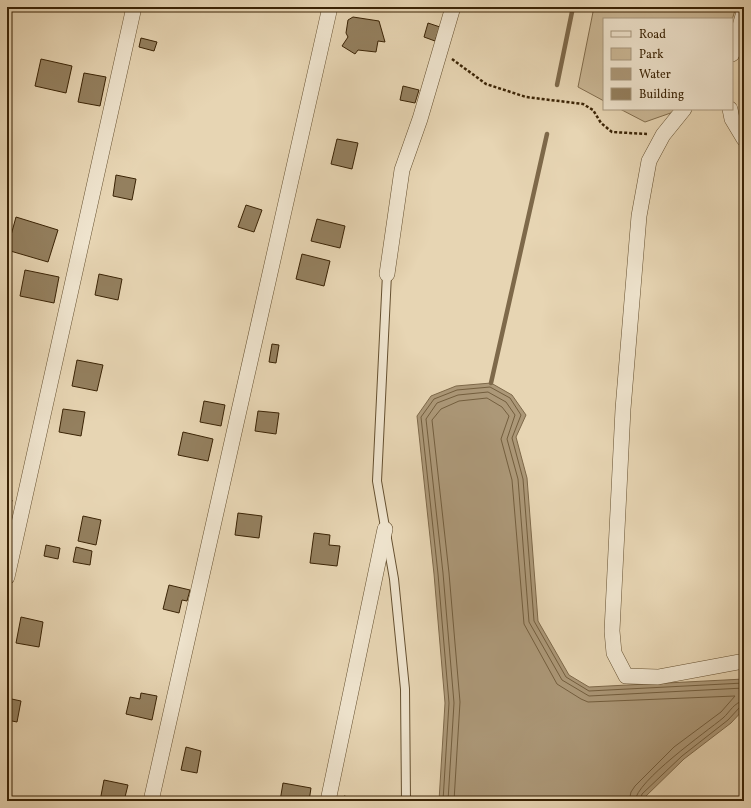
<svg xmlns="http://www.w3.org/2000/svg" width="751" height="808" viewBox="0 0 751 808" font-family="Vollkorn,serif">
  <rect width="100%" height="100%" fill="#e7d5b3"/>
  <filter id="stains"><feTurbulence type="fractalNoise" baseFrequency=".005" numOctaves="4"/><feColorMatrix values="0 0 0 0 .2 0 0 0 0 .09 0 0 0 0 .02 0 0 0 .5 -.17"/></filter>
  <radialGradient id="worn" r=".72"><stop offset=".6" stop-color="#630" stop-opacity="0"/><stop offset="1" stop-color="#630" stop-opacity=".3"/></radialGradient>
  <g fill="#cab795" stroke="#826d4d">
    <path d="M594 7H736L732 20 604 19V101L578 87Z"/>
    <path d="M620 109H682L645 122Z"/>
  </g>
  <path fill="#ac9878" stroke="#7e694a" d="M491 383 512 395 526 415 516 437 527 478 538 621 569 675 589 687 744 679V709L731 723 684 759 645 797 644 801H439L445 703 434 574 417 416 431 396 456 386Z"/>
  <g fill="none" stroke-linecap="round" stroke-linejoin="round">
    <g stroke="#735e3e" stroke-width="1">
      <path d="M443 801 449 703 438 574 421 417 434 399 457 390 490 387 510 398 521 415 512 438 523 479 534 621 566 677 589 691 744 683"/>
      <path d="M448 801 454 703 443 573 426 419 437 403 458 395 488 392 506 402 515 415 507 439 518 479 529 622 562 680 589 696 744 688"/>
      <path d="M454 801 460 702 449 573 432 420 441 409 459 401 487 398 502 407 509 416 501 439 512 480 524 624 557 684 581 699 588 702 735 696 721 712 674 747 635 786 631 792 629 801"/>
      <path d="M635 801C636 781 706 732 723 718 730 712 734 702 744 701"/>
      <path d="M640 801 642 794 682 756 728 720 740 707 744 706"/>
    </g>
    <g stroke="#7e694a" stroke-width="4.5">
      <path d="M557 85 573 7"/>
      <path d="M491 383 547 134"/>
    </g>
  </g>
  <g fill="#94805f" stroke="#3a2305">
    <path d="M353 17 379 21 385 42 378 41 376 52 358 50 355 54 342 46 348 37 346 33 348 20Z"/>
    <path d="M428 23 440 27 435 41 424 37Z"/>
    <path d="M141 38 157 42 154 51 139 47Z"/>
    <path d="M41 59 72 66 66 93 35 86Z"/>
    <path d="M84 73 106 77 100 106 78 102Z"/>
    <path d="M403 86 419 90 415 103 400 100Z"/>
    <path d="M337 139 358 143 352 169 331 164Z"/>
    <path d="M116 175 136 179 132 200 113 196Z"/>
    <path d="M246 205 262 210 254 232 238 227Z"/>
    <path d="M16 217 58 230 48 262 7 250Z"/>
    <path d="M317 219 345 226 340 248 311 241Z"/>
    <path d="M302 254 330 261 324 286 296 279Z"/>
    <path d="M25 270 59 277 54 303 20 296Z"/>
    <path d="M99 274 122 279 118 300 95 295Z"/>
    <path d="M272 344 279 345 276 363 269 362Z"/>
    <path d="M77 360 103 365 97 391 72 386Z"/>
    <path d="M204 401 225 405 221 426 200 422Z"/>
    <path d="M63 409 85 412 81 436 59 432Z"/>
    <path d="M258 411 279 413 276 434 255 431Z"/>
    <path d="M183 432 213 439 208 461 178 455Z"/>
    <path d="M7 499 12 500 7 522Z"/>
    <path d="M238 513 262 516 259 538 235 535Z"/>
    <path d="M83 516 101 520 96 545 78 541Z"/>
    <path d="M314 533 330 535 329 545 340 546 337 566 310 563Z"/>
    <path d="M46 545 60 548 58 559 44 556Z"/>
    <path d="M76 547 92 551 90 565 73 562Z"/>
    <path d="M169 585 190 590 187 601 182 600 179 613 163 609Z"/>
    <path d="M21 617 43 622 39 647 16 643Z"/>
    <path d="M141 693 157 696 152 720 126 714 130 697 140 699Z"/>
    <path d="M7 698 21 701 17 722 7 720Z"/>
    <path d="M186 747 201 751 197 773 181 770Z"/>
    <path d="M104 780 128 785 124 801H100Z"/>
    <path d="M283 783 311 788 309 801H280Z"/>
    <path d="M344 796 360 800 359 801H343Z"/>
  </g>
  <g fill="none" stroke-linecap="round" stroke-linejoin="round">
    <g stroke="#655030" stroke-width="10">
      <path id="service" d="M387 274 377 481 394 579 405 689 406 801"/>
    </g>
    <g stroke="#655030" stroke-width="16">
      <g id="minor">
        <path d="M732 54 744 12"/>
        <path d="M684 109 663 135 649 161 639 216 623 409 612 631 614 653 626 676 658 677 744 661"/>
        <path d="M730 109 732 119 744 139"/>
        <path d="M387 274 402 170 420 119 453 7"/>
        <path d="M7 577 134 7"/>
        <path d="M151 801 330 7"/>
        <path d="M328 801 385 529"/>
      </g>
    </g>
    <path stroke="#3a2305" stroke-width="2.5" stroke-dasharray="3 2" stroke-linecap="butt" d="M452 59 486 84 526 97 583 104 593 110 601 123 612 132 647 134"/>
    <use href="#service" stroke="#efe4ce" stroke-width="8"/>
    <use href="#minor" stroke="#efe4ce" stroke-width="15"/>
  </g>
  <rect width="751" height="808" fill="none" stroke="#e7d5b3" stroke-width="24"/>
  <rect x="8" y="8" width="735" height="792" fill="none" stroke="#3a2305" stroke-width="2"/>
  <rect x="12" y="12" width="727" height="784" fill="none" stroke="#3a2305"/>
  <rect x="603" y="18" width="130" height="92" fill="#efe4ce" stroke="#a7977e"/>
  <rect x="611" y="31" width="20" height="6" fill="#efe4ce" stroke="#a7977e"/>
  <text x="639" y="38" font-size="12" fill="#3a2305">Road</text>
  <rect x="611" y="48" width="20" height="12" fill="#cab795" stroke="#a7977e"/>
  <text x="639" y="58" font-size="12" fill="#3a2305">Park</text>
  <rect x="611" y="68" width="20" height="12" fill="#ac9878" stroke="#a7977e"/>
  <text x="639" y="78" font-size="12" fill="#3a2305">Water</text>
  <rect x="611" y="88" width="20" height="12" fill="#94805f" stroke="#a7977e"/>
  <text x="639" y="98" font-size="12" fill="#3a2305">Building</text>
  <rect width="100%" height="100%" filter="url(#stains)"/>
  <rect width="100%" height="100%" fill="url(#worn)"/>
</svg>
